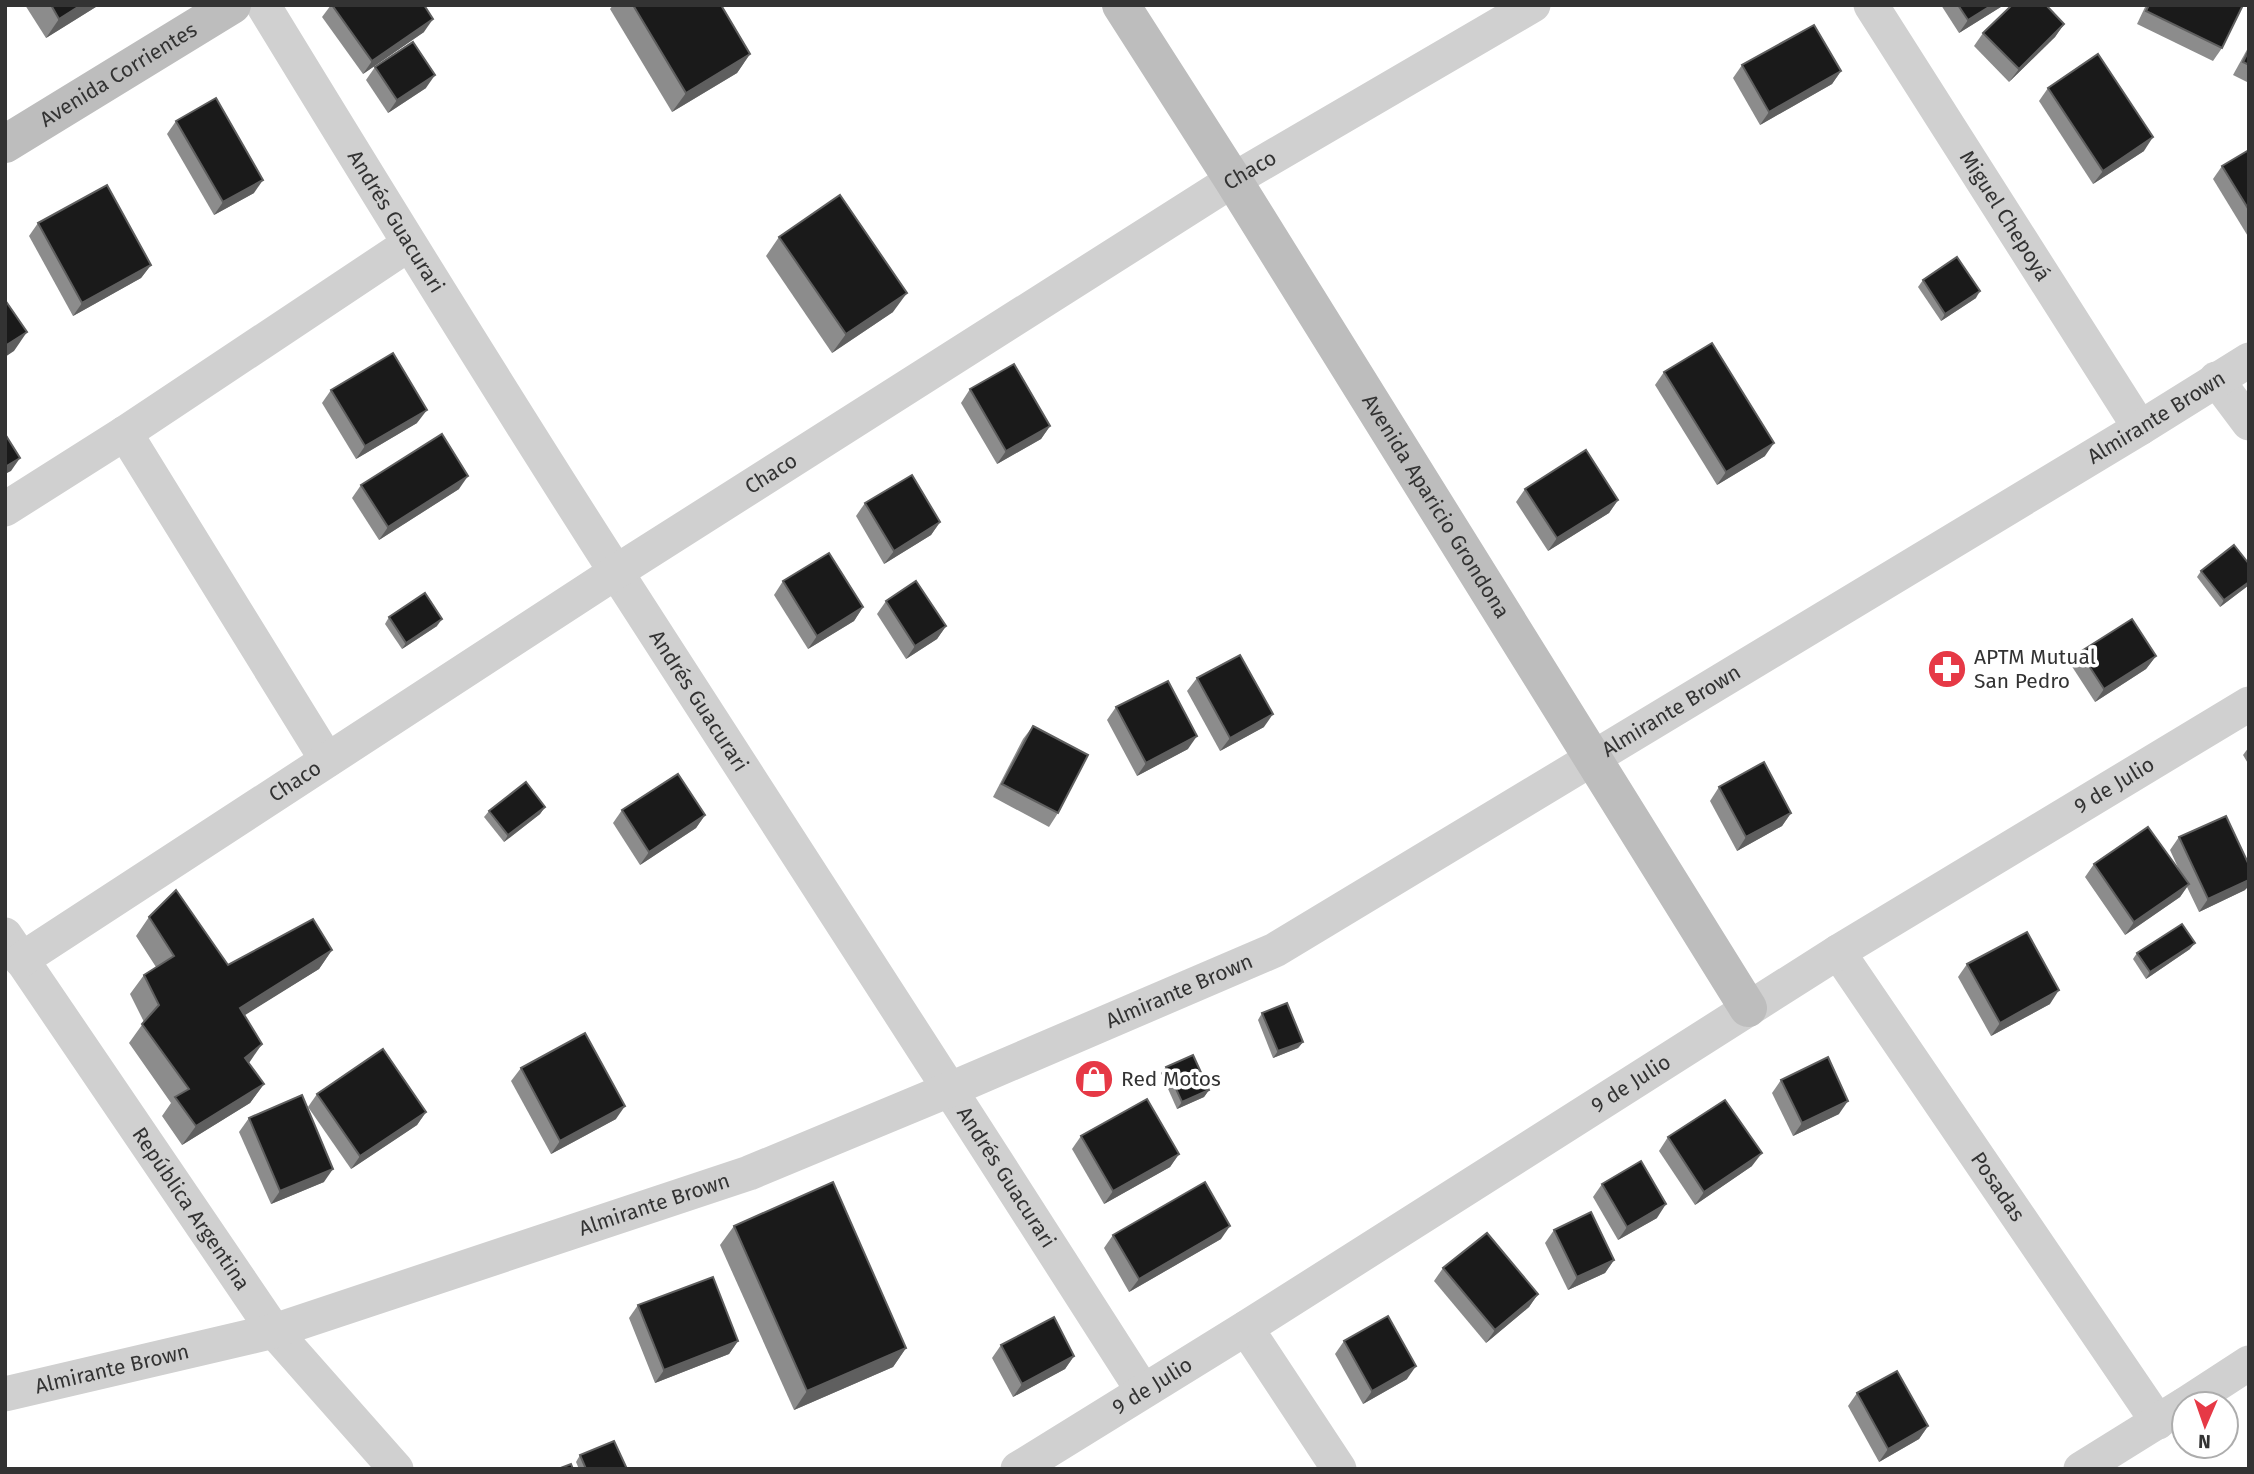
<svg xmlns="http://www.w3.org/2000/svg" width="2254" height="1474" viewBox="0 0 2254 1474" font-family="'Fira Sans',sans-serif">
  <rect width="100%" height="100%" fill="#fff"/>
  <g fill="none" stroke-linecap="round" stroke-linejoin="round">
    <g stroke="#d0d0d0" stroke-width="35">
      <path id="s1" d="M263 5C379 195 496 385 616 572 791 846 969 1117 1143 1391"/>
      <path id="s2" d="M1871 5 2140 428"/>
      <path d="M2216 379 2249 423"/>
      <path d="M125 433 327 760"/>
      <path d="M5 509 125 433 409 244"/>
      <path id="s3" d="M5 935 274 1331 396 1469"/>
      <path id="s4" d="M1838 952 2158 1422"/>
      <path id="s5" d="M21 960 616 572 1233 180 1533 5"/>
      <path d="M1246 1328 1339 1469"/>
      <path id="s6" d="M5 1394 274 1331 749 1173 951 1089 1275 950 2140 428 2249 360"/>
      <path d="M2186 1404 2249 1363"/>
      <path id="s7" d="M1018 1469 1246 1328 1838 952 2249 704"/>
      <path d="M2081 1469 2184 1405"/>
    </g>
    <g stroke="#bdbdbd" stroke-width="38">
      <path id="s8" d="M1121 5 1233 180 1748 1008"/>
      <path id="s9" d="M5 144 232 5"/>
    </g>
  </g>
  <g fill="#8c8c8c">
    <path d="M25 5H99L46 38Z"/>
    <path d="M331 5H424V32L363 74 322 17Z"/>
    <path d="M613 5H721L750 54 737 73 672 112 610 9Z"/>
    <path d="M1941 5H2004L1959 33Z"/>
    <path d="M2146 5H2243L2222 48 2213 61 2137 24Z"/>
    <path d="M2064 24 2055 37 2009 82 1974 46 1983 33Z"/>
    <path d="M2249 46V83L2233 75Z"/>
    <path d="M1742 65 1841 71 1832 84 1760 125 1733 78Z"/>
    <path d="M375 67 426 88 388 113 366 80Z"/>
    <path d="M2048 88 2144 151 2093 184 2039 101Z"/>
    <path d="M176 121 254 193 214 215 167 134Z"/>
    <path d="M2249 150V238L2213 179 2222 166Z"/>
    <path d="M38 223 151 265 141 278 73 316 29 236Z"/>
    <path d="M779 237 893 312 832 353 766 256Z"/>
    <path d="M1923 280 1976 298 1941 321 1918 287Z"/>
    <path d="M1664 372 1765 456 1717 485 1655 385Z"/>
    <path d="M970 389 1050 426 1041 439 997 464 961 403Z"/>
    <path d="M331 390 417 423 356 459 322 403Z"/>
    <path d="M361 485 459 489 379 540 352 498Z"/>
    <path d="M1525 489 1618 500 1609 513 1548 551 1516 502Z"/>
    <path d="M865 503 940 522 931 535 884 564 856 516Z"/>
    <path d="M2249 564V585L2220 607 2197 577 2201 571Z"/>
    <path d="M783 581 863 607 854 621 808 649 774 595Z"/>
    <path d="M886 601 946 626 937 639 906 659 877 614Z"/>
    <path d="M389 617 437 626 402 649 385 624Z"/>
    <path d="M2080 652 2156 656 2146 669 2095 702 2071 665Z"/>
    <path d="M1197 678 1264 727 1220 751 1187 691Z"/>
    <path d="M1116 707 1188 749 1137 776 1107 720Z"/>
    <path d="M1033 726 1058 813 1049 827 993 797 1023 739Z"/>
    <path d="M2249 747V765L2243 755Z"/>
    <path d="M1719 787 1791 813 1782 826 1737 851 1710 801Z"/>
    <path d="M545 807 540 814 504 842 484 817 489 811Z"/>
    <path d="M622 810 705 815 696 828 640 865 613 823Z"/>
    <path d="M2179 837 2245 890 2199 912 2187 887 2180 897 2125 935 2085 877 2094 864 2180 872 2170 850Z"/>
    <path d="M149 917 228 965 332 950 319 969 244 1015 249 1063 264 1084 250 1103 182 1145 162 1116 171 1103 129 1043 144 1022 130 994 144 975 156 967 136 936Z"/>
    <path d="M2190 949 2146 979 2133 959 2137 953Z"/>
    <path d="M1967 964 2050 1004 1991 1036 1958 977Z"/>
    <path d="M1262 1013 1303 1042 1298 1048 1273 1058 1258 1020Z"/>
    <path d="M1166 1067 1209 1090 1204 1097 1177 1109 1161 1073Z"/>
    <path d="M521 1068 616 1119 551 1154 511 1081Z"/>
    <path d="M1781 1080 1839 1114 1793 1136 1772 1093Z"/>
    <path d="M317 1094 426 1112 417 1125 351 1169 308 1107Z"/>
    <path d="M249 1118 324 1182 271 1204 239 1132Z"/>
    <path d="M1081 1136 1179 1154 1170 1167 1104 1204 1072 1149Z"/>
    <path d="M1668 1137 1752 1166 1695 1205 1659 1151Z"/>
    <path d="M1602 1184 1657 1218 1618 1240 1593 1197Z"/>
    <path d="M734 1226 906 1348 893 1367 794 1410 720 1245Z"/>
    <path d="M1554 1230 1614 1260 1605 1273 1568 1290 1545 1243Z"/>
    <path d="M1113 1235 1221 1239 1129 1292 1104 1248Z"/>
    <path d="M1443 1268 1538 1294 1529 1307 1486 1343 1434 1281Z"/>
    <path d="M638 1305 738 1341 729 1354 655 1383 629 1318Z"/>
    <path d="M1344 1341 1407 1379 1363 1404 1335 1354Z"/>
    <path d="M1001 1345 1074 1356 1065 1369 1013 1397 992 1358Z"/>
    <path d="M1857 1393 1928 1426 1919 1439 1879 1462 1848 1406Z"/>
    <path d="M580 1455 627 1469H579L576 1462Z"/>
  </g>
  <g fill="#5f5f5f">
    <path d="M81 5H99L46 38 59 19Z"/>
    <path d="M1992 5H2004L1959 33 1968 20Z"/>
    <path d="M433 19 424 32 363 74 372 61Z"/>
    <path d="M2064 24 2055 37 2009 82 2019 69Z"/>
    <path d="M750 54 737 73 672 112 686 93Z"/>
    <path d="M1841 71 1832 84 1760 125 1769 112Z"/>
    <path d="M435 75 426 88 388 113 397 100Z"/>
    <path d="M2153 137 2144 151 2093 184 2103 171Z"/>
    <path d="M263 180 254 193 214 215 223 202Z"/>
    <path d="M151 265 141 278 73 316 82 303Z"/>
    <path d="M1980 291 1976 298 1941 321 1945 314Z"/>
    <path d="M907 293 893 312 832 353 846 334Z"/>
    <path d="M27 332 14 351 5 357V346Z"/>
    <path d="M427 410 417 423 356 459 365 446Z"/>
    <path d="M1050 426 1041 439 997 464 1006 451Z"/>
    <path d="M1774 443 1765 456 1717 485 1726 472Z"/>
    <path d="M20 458 11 471 5 474V467Z"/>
    <path d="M468 476 459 489 379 540 388 527Z"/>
    <path d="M1618 500 1609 513 1548 551 1557 538Z"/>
    <path d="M940 522 931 535 884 564 894 551Z"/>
    <path d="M2249 582V585L2220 607 2224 600Z"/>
    <path d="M863 607 854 621 808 649 817 636Z"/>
    <path d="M442 619 437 626 402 649 406 643Z"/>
    <path d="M946 626 937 639 906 659 915 646Z"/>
    <path d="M2156 656 2146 669 2095 702 2104 689Z"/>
    <path d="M1273 714 1264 727 1220 751 1230 738Z"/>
    <path d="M1197 736 1188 749 1137 776 1146 763Z"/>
    <path d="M545 807 540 814 504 842 508 835Z"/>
    <path d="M1791 813 1782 826 1737 851 1746 837Z"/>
    <path d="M705 815 696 828 640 865 649 852Z"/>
    <path d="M2249 880V886L2245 890 2199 912 2208 899Z"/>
    <path d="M2189 884 2180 897 2125 935 2134 922Z"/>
    <path d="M2195 943 2190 949 2146 979 2150 972Z"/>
    <path d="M332 950 319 969 226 1027 240 1008Z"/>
    <path d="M2059 990 2050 1004 1991 1036 2000 1023Z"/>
    <path d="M1303 1042 1298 1048 1273 1058 1278 1051Z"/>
    <path d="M262 1044 249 1063 245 1058Z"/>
    <path d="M264 1084 250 1103 182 1145 196 1126Z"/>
    <path d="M1209 1090 1204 1097 1177 1109 1182 1102Z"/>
    <path d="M1848 1101 1839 1114 1793 1136 1802 1123Z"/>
    <path d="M625 1106 616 1119 551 1154 560 1141Z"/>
    <path d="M426 1112 417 1125 351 1169 360 1156Z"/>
    <path d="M1762 1153 1752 1166 1695 1205 1704 1192Z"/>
    <path d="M1179 1154 1170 1167 1104 1204 1113 1191Z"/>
    <path d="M333 1169 324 1182 271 1204 280 1191Z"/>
    <path d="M1666 1204 1657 1218 1618 1240 1627 1227Z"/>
    <path d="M1230 1226 1221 1239 1129 1292 1139 1279Z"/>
    <path d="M1614 1260 1605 1273 1568 1290 1577 1277Z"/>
    <path d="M1538 1294 1529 1307 1486 1343 1495 1330Z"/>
    <path d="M738 1341 729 1354 655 1383 664 1370Z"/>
    <path d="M906 1348 893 1367 794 1410 807 1391Z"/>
    <path d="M1074 1356 1065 1369 1013 1397 1022 1384Z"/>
    <path d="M1416 1366 1407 1379 1363 1404 1372 1391Z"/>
    <path d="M1928 1426 1919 1439 1879 1462 1888 1449Z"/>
  </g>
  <g fill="#1a1a1a" stroke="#5f5f5f" stroke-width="2">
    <path d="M51 5H81L59 19Z"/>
    <path d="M332 5H424L433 19 372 61Z"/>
    <path d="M633 5H721L750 54 686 93Z"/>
    <path d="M1958 5H1992L1968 20Z"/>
    <path d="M2012 5H2046L2064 24 2019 69 1983 33Z"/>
    <path d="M2149 5H2243L2222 48 2146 11Z"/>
    <path d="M1814 25 1841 71 1769 112 1742 65Z"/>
    <path d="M413 42 435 75 397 100 375 67Z"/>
    <path d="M2249 50V65L2243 62Z"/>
    <path d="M2098 54 2153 137 2103 171 2048 88Z"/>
    <path d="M216 98 263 180 223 202 176 121Z"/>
    <path d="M2249 150V210L2222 166Z"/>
    <path d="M107 185 151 265 82 303 38 223Z"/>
    <path d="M840 195 907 293 846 334 779 237Z"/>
    <path d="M1957 257 1980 291 1945 314 1923 280Z"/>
    <path d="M5 300 27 332 5 346Z"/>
    <path d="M1712 343 1774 443 1726 472 1664 372Z"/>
    <path d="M393 353 427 410 365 446 331 390Z"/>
    <path d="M1014 364 1050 426 1006 451 970 389Z"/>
    <path d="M5 434 20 458 5 467Z"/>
    <path d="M442 434 468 476 388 527 361 485Z"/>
    <path d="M1586 450 1618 500 1557 538 1525 489Z"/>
    <path d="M912 475 940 522 894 551 865 503Z"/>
    <path d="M2234 545 2249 564V582L2224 600 2201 571Z"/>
    <path d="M829 553 863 607 817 636 783 581Z"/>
    <path d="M916 581 946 626 915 646 886 601Z"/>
    <path d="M425 593 442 619 406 643 389 617Z"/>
    <path d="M2132 619 2156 656 2104 689 2080 652Z"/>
    <path d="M1240 655 1273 714 1230 738 1197 678Z"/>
    <path d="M1168 681 1197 736 1146 763 1116 707Z"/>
    <path d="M1033 726 1088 755 1058 813 1002 784Z"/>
    <path d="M1764 762 1791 813 1746 837 1719 787Z"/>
    <path d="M678 774 705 815 649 852 622 810Z"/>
    <path d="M526 782 545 807 508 835 489 811Z"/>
    <path d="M2226 816 2249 865V880L2208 899 2179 837Z"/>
    <path d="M2148 827 2189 884 2134 922 2094 864Z"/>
    <path d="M176 890 228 965 313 919 332 950 240 1008 262 1044 245 1058 264 1084 196 1126 175 1097 189 1089 142 1024 159 1005 144 975 174 956 149 917Z"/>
    <path d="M2182 924 2195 943 2150 972 2137 953Z"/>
    <path d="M2027 932 2059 990 2000 1023 1967 964Z"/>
    <path d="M1287 1003 1303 1042 1278 1051 1262 1013Z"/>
    <path d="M585 1033 625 1106 560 1141 521 1068Z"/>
    <path d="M383 1049 426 1112 360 1156 317 1094Z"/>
    <path d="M1193 1055 1209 1090 1182 1102 1166 1067Z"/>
    <path d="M1828 1057 1848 1101 1802 1123 1781 1080Z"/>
    <path d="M302 1095 333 1169 280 1191 249 1118Z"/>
    <path d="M1147 1099 1179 1154 1113 1191 1081 1136Z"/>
    <path d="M1725 1100 1762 1153 1704 1192 1668 1137Z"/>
    <path d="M1641 1161 1666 1204 1627 1227 1602 1184Z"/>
    <path d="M833 1182 906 1348 807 1391 734 1226Z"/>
    <path d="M1205 1182 1230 1226 1139 1279 1113 1235Z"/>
    <path d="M1591 1212 1614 1260 1577 1277 1554 1230Z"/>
    <path d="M1487 1233 1538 1294 1495 1330 1443 1268Z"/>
    <path d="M713 1277 738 1341 664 1370 638 1305Z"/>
    <path d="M1388 1316 1416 1366 1372 1391 1344 1341Z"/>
    <path d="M1054 1317 1074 1356 1022 1384 1001 1345Z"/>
    <path d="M1897 1371 1928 1426 1888 1449 1857 1393Z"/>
    <path d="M614 1441 627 1469H586L580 1455Z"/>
    <path d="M571 1464 573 1469H558Z"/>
  </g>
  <defs>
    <g id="pharmacy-disc" transform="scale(2.0125)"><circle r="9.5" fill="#e63946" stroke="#fff"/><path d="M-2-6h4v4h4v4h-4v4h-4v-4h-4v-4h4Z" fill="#fff"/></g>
    <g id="shop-disc" transform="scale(2.0125)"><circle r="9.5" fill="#e63946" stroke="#fff"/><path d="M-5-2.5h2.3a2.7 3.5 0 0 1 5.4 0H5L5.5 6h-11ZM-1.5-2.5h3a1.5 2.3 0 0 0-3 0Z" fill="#fff"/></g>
  </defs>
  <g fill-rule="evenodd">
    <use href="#pharmacy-disc" x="1947" y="669"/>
    <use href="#shop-disc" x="1094" y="1079"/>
  </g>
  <g text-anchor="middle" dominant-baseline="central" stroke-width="7" stroke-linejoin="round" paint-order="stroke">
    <g font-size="21" fill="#333" stroke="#fff">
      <text stroke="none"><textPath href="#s9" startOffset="133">Avenida Corrientes</textPath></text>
      <text stroke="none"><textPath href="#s5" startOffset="1461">Chaco</textPath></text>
      <text stroke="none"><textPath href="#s2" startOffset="250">Miguel Chepoyá</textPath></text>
      <text stroke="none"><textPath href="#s1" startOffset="254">Andrés Guacurari</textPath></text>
      <text stroke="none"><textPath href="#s6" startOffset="2378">Almirante Brown</textPath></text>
      <text stroke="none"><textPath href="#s5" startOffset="894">Chaco</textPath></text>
      <text stroke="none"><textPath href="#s8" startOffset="592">Avenida Aparicio Grondona</textPath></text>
      <text stroke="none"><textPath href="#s1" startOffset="821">Andrés Guacurari</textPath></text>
      <text stroke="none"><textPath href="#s6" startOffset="1811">Almirante Brown</textPath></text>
      <text stroke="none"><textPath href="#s5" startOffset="327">Chaco</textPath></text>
      <text stroke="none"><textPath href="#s7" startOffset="1292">9 de Julio</textPath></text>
      <text stroke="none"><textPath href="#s6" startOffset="1244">Almirante Brown</textPath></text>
      <text stroke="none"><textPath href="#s7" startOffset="724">9 de Julio</textPath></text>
      <text stroke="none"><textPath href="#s1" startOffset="1388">Andrés Guacurari</textPath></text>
      <text stroke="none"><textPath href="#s4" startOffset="284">Posadas</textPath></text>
      <text stroke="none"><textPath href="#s6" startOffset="677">Almirante Brown</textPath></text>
      <text stroke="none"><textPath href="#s3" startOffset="331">República Argentina</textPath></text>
      <text stroke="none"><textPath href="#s6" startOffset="110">Almirante Brown</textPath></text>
      <text stroke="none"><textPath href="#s7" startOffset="158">9 de Julio</textPath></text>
    </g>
    <g font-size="21" fill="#333" stroke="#fff" text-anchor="start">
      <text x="1974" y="657">APTM Mutual<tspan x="1974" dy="24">San Pedro</tspan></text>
      <text x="1121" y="1079">Red Motos</text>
    </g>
  </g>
  <rect width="2254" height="1474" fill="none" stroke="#333333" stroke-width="14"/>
  <g transform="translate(2205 1425) rotate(182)"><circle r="33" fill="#ffffff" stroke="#adadad" stroke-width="2"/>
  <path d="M0-5L12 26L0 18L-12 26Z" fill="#e63946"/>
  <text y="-10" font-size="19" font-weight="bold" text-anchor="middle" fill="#333333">N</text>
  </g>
</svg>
